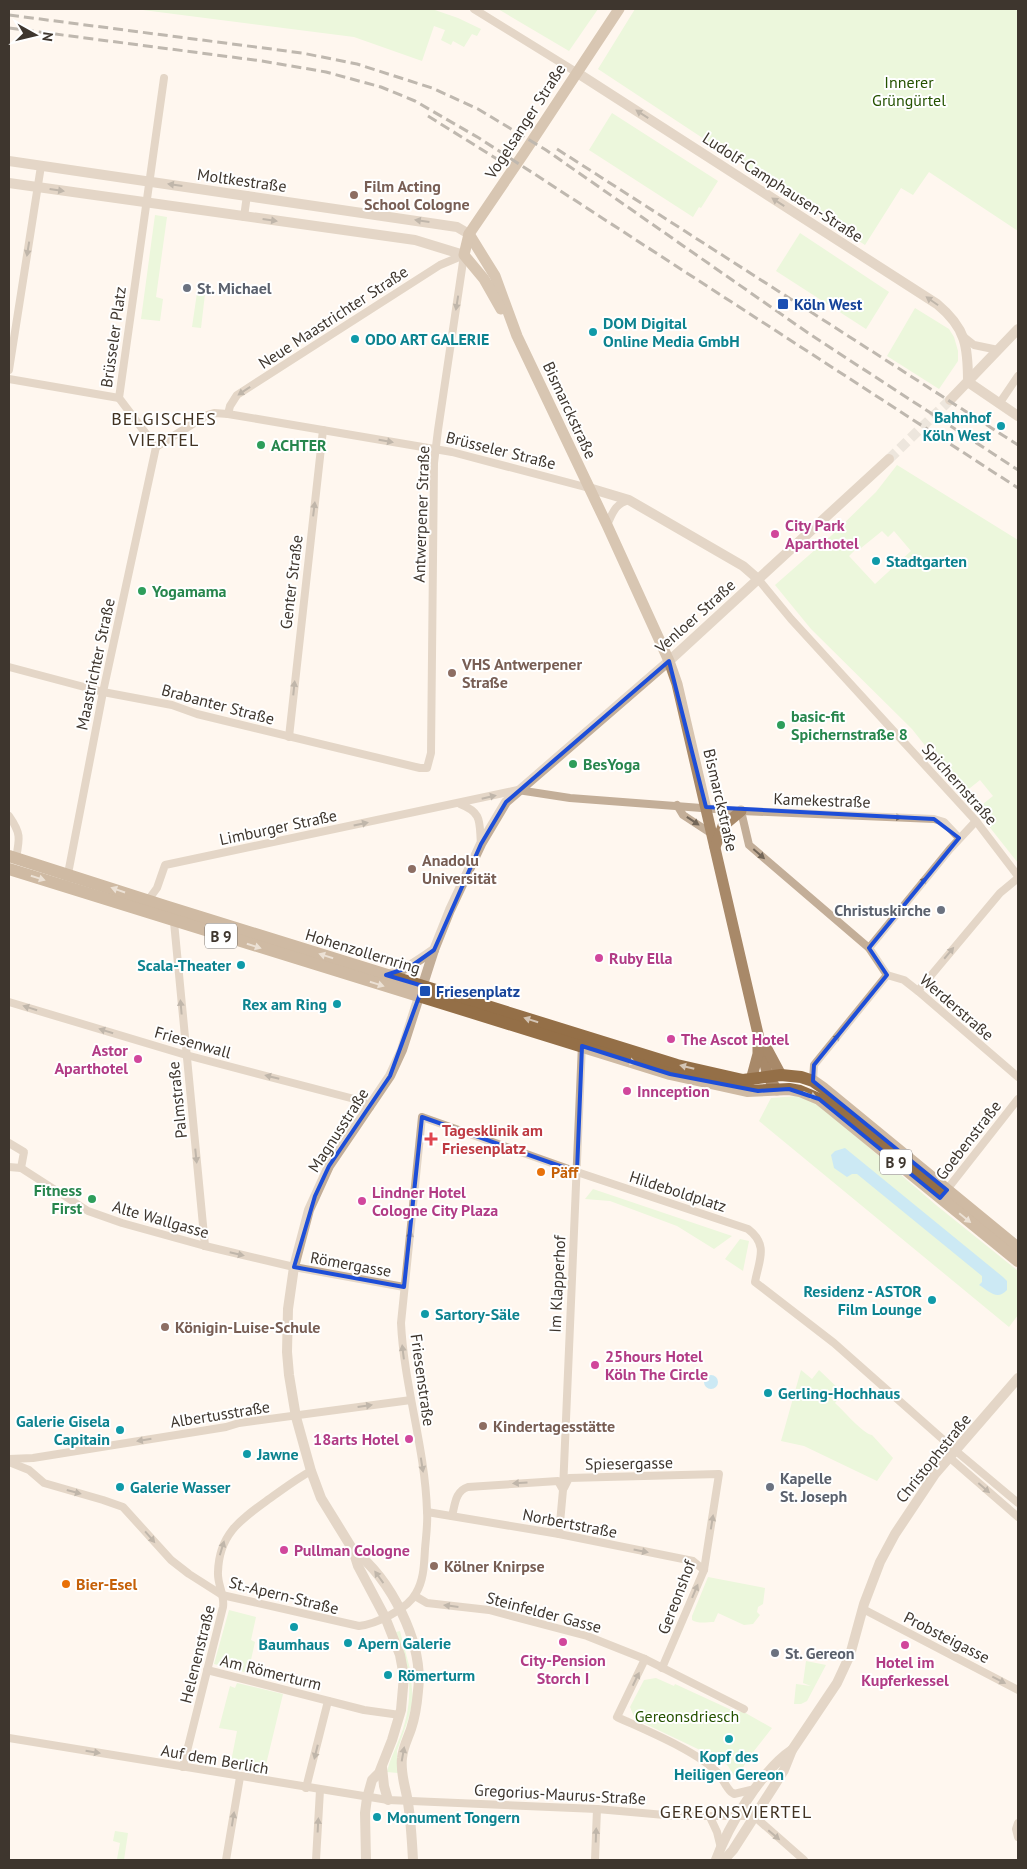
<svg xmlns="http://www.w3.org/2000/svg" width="1027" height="1869" viewBox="0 0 1027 1869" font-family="'PT Sans',sans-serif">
  <rect width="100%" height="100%" fill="#fff7ef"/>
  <g fill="#d4f7c5" fill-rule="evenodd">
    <path d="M135 9H432L458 18 481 29 477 36 472 34 464 47 453 41 451 45 441 40 445 30 434 26 422 61 354 37Z"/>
    <path d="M498 9H598L569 51Z"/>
    <path d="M635 9H1018V231L929 172 913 195 901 188 865 245 598 69Z"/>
    <path d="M612 113 718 181 701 208 699 207 693 217 589 150Z"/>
    <path d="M155 215 167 217 156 297 163 299 160 321 141 319Z"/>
    <path d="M800 233 889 292 866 329 776 271Z"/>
    <path d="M197 293 205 294 201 328 192 327Z"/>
    <path d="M915 308 949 329 954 337 958 351V361L939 389 887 356Z"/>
    <path d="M897 465 1018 540V863L912 729 811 629 775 585 832 535 876 492ZM882 531 888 537 894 531 911 551 875 584 849 556 859 546 861 548ZM980 780 993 796 978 808 965 792Z"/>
    <path d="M798 1096 807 1098 830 1114 936 1205 1018 1271V1315L1009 1327 759 1121 771 1098Z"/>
    <path d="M593 1189 732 1236 714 1249 677 1226 610 1201 585 1199Z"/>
    <path d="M740 1239 749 1241 743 1271 725 1259Z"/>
    <path d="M801 1370 812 1379 819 1370 843 1393 835 1403C844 1411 862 1433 872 1435L893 1458 877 1481 804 1446 781 1441Z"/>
    <path d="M708 1577 765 1588 763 1604 758 1607 757 1612 760 1615 753 1624 744 1625 718 1613 714 1622C707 1622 698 1624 692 1620V1616Z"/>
    <path d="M229 1610 256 1617 251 1640 255 1642 248 1673 214 1664Z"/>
    <path d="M400 1631 410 1669 413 1700 408 1720 397 1751 398 1773 387 1772C390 1758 398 1744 403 1729 414 1696 410 1663 396 1632Z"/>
    <path d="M806 1661 826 1665 807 1701 801 1704H794L796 1684 811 1686 803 1683Z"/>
    <path d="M656 1678 674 1686 675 1684 738 1713 742 1711 772 1728 750 1756 736 1779 728 1766 723 1761 635 1719 630 1707 644 1680Z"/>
    <path d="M237 1683 283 1694 264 1773 230 1767 237 1731 219 1728 230 1686 235 1688Z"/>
    <path d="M115 1831 128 1833 124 1860 117 1859 120 1843 113 1841Z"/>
  </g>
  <g fill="#8fd7fa">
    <path d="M845 1148 1003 1277 1007 1281V1290C997 1301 989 1291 979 1285L982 1282V1276L857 1174H852L847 1177 834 1168 831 1155 835 1151Z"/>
    <circle cx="711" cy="1382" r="7"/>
  </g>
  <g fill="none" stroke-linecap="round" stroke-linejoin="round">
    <path stroke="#d8d0c8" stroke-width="10" stroke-dasharray="10 5" stroke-linecap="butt" d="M889 459 950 400"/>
    <g stroke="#c3ae98" stroke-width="8">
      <path d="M474 9 576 72"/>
      <path d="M244 217 247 195"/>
      <path d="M964 337 974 345 998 350"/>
      <path d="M9 370 41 166"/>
      <path d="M9 379 119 398"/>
      <path d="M999 404 1018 376"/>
      <path d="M156 447 207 415 214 413 228 414 452 452 589 488"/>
      <path d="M156 447 119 398 164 78"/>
      <path d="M607 525C613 512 615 504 629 500"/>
      <path d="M758 579 791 619 976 821 1018 876"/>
      <path d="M9 667 103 692 172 705 197 714 420 768H427L431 753 434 463 438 430 464 255 440 265 237 395 230 406 228 414"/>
      <path d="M289 737 323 430"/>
      <path d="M460 804C483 813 479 822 481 844"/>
      <path d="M677 805 683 815 712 834"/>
      <path d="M741 811 749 845 869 948 887 975 904 980 918 991 1018 1077"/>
      <path d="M9 816C21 833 20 838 16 858"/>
      <path d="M67 879 103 692 156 447"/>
      <path d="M146 903 157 888 165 865 518 790 570 798 741 811 934 819 944 822 959 838"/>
      <path d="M174 922 205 1246"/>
      <path d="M869 948 950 849 976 821"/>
      <path d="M918 991 1000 893 1018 878"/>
      <path d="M9 1002 186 1055 362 1101 370 1107"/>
      <path d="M813 1081 814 1065 887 975"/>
      <path d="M9 1143 24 1152 21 1168"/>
      <path d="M9 1167 21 1168 88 1211 122 1223 205 1246 294 1267 404 1287"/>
      <path d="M945 1192 1018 1099"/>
      <path d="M950 1458 1018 1517"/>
      <path d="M9 1459 33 1458 226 1427 239 1423 411 1400"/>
      <path d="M9 1462 29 1470 44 1483 103 1500 123 1507 171 1560 189 1574 222 1595 359 1626C376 1624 408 1609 416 1593 424 1580 424 1564 425 1549 426 1536 428 1523 427 1511 425 1447 404 1386 401 1323L422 1117 577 1172 748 1229C769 1245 759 1260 755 1282L834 1343 956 1451 1018 1503"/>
      <path d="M564 1488 569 1478 719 1474 704 1570 662 1668"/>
      <path d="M427 1512 559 1534 693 1561 704 1570"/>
      <path d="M452 1516C455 1505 455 1491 468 1487L558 1481 562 1488"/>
      <path d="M559 1534 563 1490 582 1044"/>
      <path d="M415 1596 427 1603 489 1610 587 1636 645 1659 744 1709"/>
      <path d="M863 1609 1018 1690"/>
      <path d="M645 1659 617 1717C645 1730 697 1751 718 1773 723 1779 725 1786 731 1792L734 1794 755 1789"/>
      <path d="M207 1670 364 1710 400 1715"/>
      <path d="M9 1738 388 1800 597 1809 676 1816H754L804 1860"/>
      <path d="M183 1767 223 1607C225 1595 217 1584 218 1572 219 1534 240 1520 269 1499 282 1490 296 1479 311 1471"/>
      <path d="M306 1788 328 1701"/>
      <path d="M710 1817 717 1832 721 1848"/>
      <path d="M1018 1823 1016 1829 1018 1837"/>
      <path d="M226 1860 240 1777"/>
      <path d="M316 1860 320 1790"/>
      <path d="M595 1860 597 1809"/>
    </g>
    <g stroke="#c3ae98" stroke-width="10">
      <path d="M576 72 937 304C966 328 968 346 968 382"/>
      <path d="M9 161 457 227 469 234"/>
      <path d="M9 183 415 240 464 255"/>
      <path d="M968 382 1018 416"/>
      <path d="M950 400 1018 329"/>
      <path d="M589 488 629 500 743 566 758 579"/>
      <path d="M387 975C405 971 419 960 434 950"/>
      <path d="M353 1550C391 1579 424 1643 418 1691 417 1703 415 1717 411 1729 408 1738 403 1747 402 1758 400 1774 406 1788 408 1803 411 1822 412 1841 413 1860"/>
      <path d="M382 1767 384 1786 388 1800"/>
      <path d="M366 1860 365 1813 367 1798 372 1780 379 1773 392 1740 401 1710 404 1676 400 1655 385 1617 358 1566 353 1550 321 1498 311 1471 296 1417 289 1375 287 1352 288 1309 294 1267 309 1210 329 1166 390 1076 402 1050 434 950 450 910 481 844 506 802 669 661 889 459"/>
      <path d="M716 1860C728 1826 762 1770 792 1750"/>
      <path d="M724 1860 733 1850 774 1786 784 1770 792 1750 837 1683 850 1655 864 1604 880 1562 895 1534 935 1474 1018 1378"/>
    </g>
    <g stroke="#a88969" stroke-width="11">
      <path d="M469 234 495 276 517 336 607 525 669 661 677 684 768 1077 777 1090"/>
      <path d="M501 309 484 279 464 255 469 234 524 153 619 9"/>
      <path d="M715 847 723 826 741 811"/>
      <path d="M766 1047 781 1075"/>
      <path d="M751 1080 758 1054V1044"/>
    </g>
    <g stroke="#946f47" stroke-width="12">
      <path d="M9 856 165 906 677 1065 743 1080 781 1075 801 1077 813 1081 823 1088 1018 1248"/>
      <path d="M9 869 670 1074 747 1091 789 1089 800 1091 819 1099 829 1107 1018 1261"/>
    </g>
    <g stroke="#726a62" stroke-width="3" stroke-dasharray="10 5" stroke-linecap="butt">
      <path d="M9 15 302 53 357 64 432 88 478 109 546 150 811 335 1018 470"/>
      <path d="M9 28 262 61 326 72 381 87 415 101 479 138 1018 488"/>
      <path d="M428 116 497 159"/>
      <path d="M557 149 1018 445"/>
    </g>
  </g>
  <defs><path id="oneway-solid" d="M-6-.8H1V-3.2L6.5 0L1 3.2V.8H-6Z" transform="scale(1.25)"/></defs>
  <g fill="#736658">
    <use href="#oneway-solid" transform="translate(642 114) rotate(-147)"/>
    <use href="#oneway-solid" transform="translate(175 185) rotate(-172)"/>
    <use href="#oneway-solid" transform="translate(57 190) rotate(8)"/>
    <use href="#oneway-solid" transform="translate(778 202) rotate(-147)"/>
    <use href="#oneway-solid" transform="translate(270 220) rotate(8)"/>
    <use href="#oneway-solid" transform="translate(422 221) rotate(-172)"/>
    <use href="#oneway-solid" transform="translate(28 249) rotate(99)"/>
    <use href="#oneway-solid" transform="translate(932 301) rotate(-145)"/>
    <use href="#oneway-solid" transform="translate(457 303) rotate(99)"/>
    <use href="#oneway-solid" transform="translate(244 391) rotate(146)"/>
    <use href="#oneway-solid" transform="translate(386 441) rotate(10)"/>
    <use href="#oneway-solid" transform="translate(314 509) rotate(-83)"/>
    <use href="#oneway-solid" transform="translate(294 688) rotate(-84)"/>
    <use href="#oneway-solid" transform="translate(489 797) rotate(-13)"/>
    <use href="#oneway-solid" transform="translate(895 817) rotate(2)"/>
    <use href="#oneway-solid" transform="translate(693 821) rotate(34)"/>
    <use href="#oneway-solid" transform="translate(361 824) rotate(-12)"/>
    <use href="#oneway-solid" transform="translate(759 854) rotate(41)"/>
    <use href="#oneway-solid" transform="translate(922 883) rotate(-51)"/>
    <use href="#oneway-solid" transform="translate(949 953) rotate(-50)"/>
    <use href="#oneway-solid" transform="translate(181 1007) rotate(-95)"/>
    <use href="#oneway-solid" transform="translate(30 1008) rotate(-163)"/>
    <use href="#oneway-solid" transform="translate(106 1031) rotate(-163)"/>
    <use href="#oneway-solid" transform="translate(835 1040) rotate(-51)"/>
    <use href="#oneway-solid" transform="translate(272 1077) rotate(-166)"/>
    <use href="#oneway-solid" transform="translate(196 1156) rotate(84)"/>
    <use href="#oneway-solid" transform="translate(410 1238) rotate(-83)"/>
    <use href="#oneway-solid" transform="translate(237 1254) rotate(13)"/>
    <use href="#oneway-solid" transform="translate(403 1352) rotate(-97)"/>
    <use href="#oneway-solid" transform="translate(365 1406) rotate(-8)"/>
    <use href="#oneway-solid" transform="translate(144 1440) rotate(171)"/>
    <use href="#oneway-solid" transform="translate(422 1465) rotate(81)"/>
    <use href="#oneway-solid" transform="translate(520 1483) rotate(176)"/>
    <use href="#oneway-solid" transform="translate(984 1488) rotate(41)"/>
    <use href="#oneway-solid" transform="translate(74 1492) rotate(15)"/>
    <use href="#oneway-solid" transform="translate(712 1522) rotate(-81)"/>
    <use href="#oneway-solid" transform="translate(150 1537) rotate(49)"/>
    <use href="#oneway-solid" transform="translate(222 1548) rotate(-73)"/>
    <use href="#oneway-solid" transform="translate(641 1551) rotate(11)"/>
    <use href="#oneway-solid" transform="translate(379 1577) rotate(-126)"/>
    <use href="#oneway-solid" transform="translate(695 1591) rotate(-67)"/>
    <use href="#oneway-solid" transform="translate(451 1606) rotate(-173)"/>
    <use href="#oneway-solid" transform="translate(636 1679) rotate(-64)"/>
    <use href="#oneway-solid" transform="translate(999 1680) rotate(27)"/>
    <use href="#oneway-solid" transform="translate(93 1752) rotate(9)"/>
    <use href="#oneway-solid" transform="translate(316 1752) rotate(104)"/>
    <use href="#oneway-solid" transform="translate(403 1754) rotate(-80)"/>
    <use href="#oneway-solid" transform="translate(233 1819) rotate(-81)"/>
    <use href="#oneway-solid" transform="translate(318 1825) rotate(-87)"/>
    <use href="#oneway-solid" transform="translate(596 1835) rotate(-88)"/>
    <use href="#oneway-solid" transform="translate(774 1835) rotate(40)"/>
  </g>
  <g fill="#d4c5b5">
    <use href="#oneway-solid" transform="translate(38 878) rotate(17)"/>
    <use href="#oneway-solid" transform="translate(118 890) rotate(-161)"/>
    <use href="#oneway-solid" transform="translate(254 946) rotate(17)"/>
    <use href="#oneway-solid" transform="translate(326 956) rotate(-163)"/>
    <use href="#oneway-solid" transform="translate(377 984) rotate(17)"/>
    <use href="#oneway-solid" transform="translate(531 1020) rotate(-163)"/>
    <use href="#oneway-solid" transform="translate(629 1061) rotate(17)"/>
    <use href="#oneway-solid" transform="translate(687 1067) rotate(-166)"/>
    <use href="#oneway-solid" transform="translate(810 1095) rotate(24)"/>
    <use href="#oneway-solid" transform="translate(965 1218) rotate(39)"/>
  </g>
  <path d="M0 0H1027V1869H0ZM669 661 706 807 934 819 959 838 869 948 887 975 814 1065 813 1081 947 1190 940 1198 819 1099 789 1089 758 1091 670 1074 582 1046 577 1172 422 1117 404 1287 294 1267 315 1196 329 1166 390 1076 423 986 386 975 410 967 434 950 481 844 506 802Z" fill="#fff7ef" fill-opacity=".55" fill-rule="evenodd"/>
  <path fill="none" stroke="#1d4ed8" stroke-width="4" stroke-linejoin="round" d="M669 661 706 807 934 819 959 838 869 948 887 975 814 1065 813 1081 947 1190 940 1198 819 1099 789 1089 758 1091 670 1074 582 1046 577 1172 422 1117 404 1287 294 1267 315 1196 329 1166 390 1076 423 986 386 975 410 967 434 950 481 844 506 802Z"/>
  <g fill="#8d6e63" stroke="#fff" stroke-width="2">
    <circle cx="354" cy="195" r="5"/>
    <circle cx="452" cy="673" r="5"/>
    <circle cx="412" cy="869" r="5"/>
    <circle cx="165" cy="1327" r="5"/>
    <circle cx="483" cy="1426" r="5"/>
    <circle cx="434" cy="1566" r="5"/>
  </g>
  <g fill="#6b7280" stroke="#fff" stroke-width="2">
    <circle cx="187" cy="288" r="5"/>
    <circle cx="941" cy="910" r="5"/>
    <circle cx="770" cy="1487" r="5"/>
    <circle cx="775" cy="1653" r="5"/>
  </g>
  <g fill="#1a4fb4" stroke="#fff" stroke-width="2">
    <rect x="777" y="298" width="12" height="12" rx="2.5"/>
    <rect x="419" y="985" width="12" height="12" rx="2.5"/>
  </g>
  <g fill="#0f9aa8" stroke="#fff" stroke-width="2">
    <circle cx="593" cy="332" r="5"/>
    <circle cx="355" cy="339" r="5"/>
    <circle cx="1001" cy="426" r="5"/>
    <circle cx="876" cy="561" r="5"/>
    <circle cx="241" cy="965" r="5"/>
    <circle cx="337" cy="1004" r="5"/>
    <circle cx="932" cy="1300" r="5"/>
    <circle cx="425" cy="1314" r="5"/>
    <circle cx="768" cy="1393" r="5"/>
    <circle cx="120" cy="1430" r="5"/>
    <circle cx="247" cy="1454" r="5"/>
    <circle cx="120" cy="1487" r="5"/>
    <circle cx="294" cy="1627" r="5"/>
    <circle cx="348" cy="1643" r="5"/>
    <circle cx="388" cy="1675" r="5"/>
    <circle cx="729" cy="1739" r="5"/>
    <circle cx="377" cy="1817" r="5"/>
  </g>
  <g fill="#2e9e5b" stroke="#fff" stroke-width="2">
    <circle cx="261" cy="445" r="5"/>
    <circle cx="142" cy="591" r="5"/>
    <circle cx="781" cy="725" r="5"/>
    <circle cx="573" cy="764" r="5"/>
    <circle cx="92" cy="1199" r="5"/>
  </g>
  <g fill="#d1479c" stroke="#fff" stroke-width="2">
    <circle cx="775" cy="534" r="5"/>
    <circle cx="599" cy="958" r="5"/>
    <circle cx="671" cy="1039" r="5"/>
    <circle cx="138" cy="1059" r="5"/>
    <circle cx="627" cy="1091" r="5"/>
    <circle cx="362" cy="1201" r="5"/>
    <circle cx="595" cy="1365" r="5"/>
    <circle cx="409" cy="1439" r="5"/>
    <circle cx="284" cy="1550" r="5"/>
    <circle cx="563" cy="1642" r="5"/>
    <circle cx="905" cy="1645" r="5"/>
  </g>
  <path fill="#e0444e" stroke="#fff" stroke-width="2" d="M428.5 1131.5h5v5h5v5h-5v5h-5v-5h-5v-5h5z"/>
  <g fill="#e8710a" stroke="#fff" stroke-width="2">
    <circle cx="541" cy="1172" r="5"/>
    <circle cx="66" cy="1584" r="5"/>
  </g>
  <g text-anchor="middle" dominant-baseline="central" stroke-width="4" stroke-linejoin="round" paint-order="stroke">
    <g fill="#fff" stroke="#78726d" stroke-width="1">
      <rect x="205" y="923.5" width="32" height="25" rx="4"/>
      <rect x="880" y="1149.5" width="32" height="25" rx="4"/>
    </g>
    <g font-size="15" font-weight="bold" fill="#3e362e">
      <text x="221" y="936">B 9</text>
      <text x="896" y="1162">B 9</text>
    </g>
    <g font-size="16" fill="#255200" stroke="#fff">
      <text x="909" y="82">Innerer<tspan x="909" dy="18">Grüngürtel</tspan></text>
      <text x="687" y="1716">Gereonsdriesch</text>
    </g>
    <g font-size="16" fill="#3e362e" stroke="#fff">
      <text transform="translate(525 121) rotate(-57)">Vogelsanger Straße</text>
      <text transform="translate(242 180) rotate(8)">Moltkestraße</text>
      <text transform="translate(783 187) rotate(33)">Ludolf-Camphausen-Straße</text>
      <text transform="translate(333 317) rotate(-33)">Neue Maastrichter Straße</text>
      <text transform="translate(113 337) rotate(-82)">Brüsseler Platz</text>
      <text transform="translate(570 410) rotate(65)">Bismarckstraße</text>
      <text transform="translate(501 450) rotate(14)">Brüsseler Straße</text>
      <text transform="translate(421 514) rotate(-88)">Antwerpener Straße</text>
      <text transform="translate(291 582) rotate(-83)">Genter Straße</text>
      <text transform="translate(695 616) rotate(-42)">Venloer Straße</text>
      <text transform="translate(95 664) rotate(-78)">Maastrichter Straße</text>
      <text transform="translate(218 704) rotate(15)">Brabanter Straße</text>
      <text transform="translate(960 784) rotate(48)">Spichernstraße</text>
      <text transform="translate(721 800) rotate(77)">Bismarckstraße</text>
      <text transform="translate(822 800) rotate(2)">Kamekestraße</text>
      <text transform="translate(278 827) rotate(-12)">Limburger Straße</text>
      <text transform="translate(363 951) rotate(17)">Hohenzollernring</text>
      <text transform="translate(957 1007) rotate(41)">Werderstraße</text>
      <text transform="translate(193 1042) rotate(16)">Friesenwall</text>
      <text transform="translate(177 1100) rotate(-96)">Palmstraße</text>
      <text transform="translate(338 1130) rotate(-57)">Magnusstraße</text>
      <text transform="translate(968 1140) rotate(-52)">Goebenstraße</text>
      <text transform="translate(678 1191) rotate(18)">Hildeboldplatz</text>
      <text transform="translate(161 1219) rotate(16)">Alte Wallgasse</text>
      <text transform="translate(351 1264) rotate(10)">Römergasse</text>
      <text transform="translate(557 1284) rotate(-87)">Im Klapperhof</text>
      <text transform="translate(423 1380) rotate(82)">Friesenstraße</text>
      <text transform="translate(220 1414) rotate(-9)">Albertusstraße</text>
      <text transform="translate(933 1458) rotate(-51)">Christophstraße</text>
      <text transform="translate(629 1463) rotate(-1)">Spiesergasse</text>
      <text transform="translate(570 1523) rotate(11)">Norbertstraße</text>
      <text transform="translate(284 1595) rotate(14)">St.-Apern-Straße</text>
      <text transform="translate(676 1597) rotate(-69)">Gereonshof</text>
      <text transform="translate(544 1612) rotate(15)">Steinfelder Gasse</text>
      <text transform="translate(947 1637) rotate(27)">Probsteigasse</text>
      <text transform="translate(197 1654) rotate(-76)">Helenenstraße</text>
      <text transform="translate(271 1672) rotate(14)">Am Römerturm</text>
      <text transform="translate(215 1759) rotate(10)">Auf dem Berlich</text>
      <text transform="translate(560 1794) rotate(3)">Gregorius-Maurus-Straße</text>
    </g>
    <g font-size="16" font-weight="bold" fill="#785e54" stroke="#fff" text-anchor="start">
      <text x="364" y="186">Film Acting<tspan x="364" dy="18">School Cologne</tspan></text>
      <text x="462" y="664">VHS Antwerpener<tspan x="462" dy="18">Straße</tspan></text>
      <text x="422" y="860">Anadolu<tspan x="422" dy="18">Universität</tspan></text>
      <text x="175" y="1327">Königin-Luise-Schule</text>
      <text x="493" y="1426">Kindertagesstätte</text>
      <text x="444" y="1566">Kölner Knirpse</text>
    </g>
    <g font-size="16" font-weight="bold" fill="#5b616d" stroke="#fff" text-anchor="start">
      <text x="197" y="288">St. Michael</text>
      <text x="931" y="910" text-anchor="end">Christuskirche</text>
      <text x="780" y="1478">Kapelle<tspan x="780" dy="18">St. Joseph</tspan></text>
      <text x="785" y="1653">St. Gereon</text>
    </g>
    <g font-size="16" font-weight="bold" fill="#164399" stroke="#fff" text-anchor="start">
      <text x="794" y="304">Köln West</text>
      <text x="436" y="991">Friesenplatz</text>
    </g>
    <g font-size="16" font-weight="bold" fill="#0d838f" stroke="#fff" text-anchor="start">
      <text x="603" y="323">DOM Digital<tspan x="603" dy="18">Online Media GmbH</tspan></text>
      <text x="365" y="339">ODO ART GALERIE</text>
      <text x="991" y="417" text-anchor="end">Bahnhof<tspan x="991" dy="18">Köln West</tspan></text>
      <text x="886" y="561">Stadtgarten</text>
      <text x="231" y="965" text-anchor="end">Scala-Theater</text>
      <text x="327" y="1004" text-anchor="end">Rex am Ring</text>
      <text x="922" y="1291" text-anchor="end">Residenz - ASTOR<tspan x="922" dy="18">Film Lounge</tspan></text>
      <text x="435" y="1314">Sartory-Säle</text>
      <text x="778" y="1393">Gerling-Hochhaus</text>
      <text x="110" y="1421" text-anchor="end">Galerie Gisela<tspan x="110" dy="18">Capitain</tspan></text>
      <text x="257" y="1454">Jawne</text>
      <text x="130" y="1487">Galerie Wasser</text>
      <text x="358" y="1643">Apern Galerie</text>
      <text x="294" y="1644" text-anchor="middle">Baumhaus</text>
      <text x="398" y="1675">Römerturm</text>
      <text x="729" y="1756" text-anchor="middle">Kopf des<tspan x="729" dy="18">Heiligen Gereon</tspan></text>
      <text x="387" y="1817">Monument Tongern</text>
    </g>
    <g font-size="16" font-weight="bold" fill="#27864d" stroke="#fff" text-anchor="start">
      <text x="271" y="445">ACHTER</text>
      <text x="152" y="591">Yogamama</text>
      <text x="791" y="716">basic-fit<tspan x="791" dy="18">Spichernstraße 8</tspan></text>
      <text x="583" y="764">BesYoga</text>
      <text x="82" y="1190" text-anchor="end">Fitness<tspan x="82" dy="18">First</tspan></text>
    </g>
    <g font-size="16" font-weight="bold" fill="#b23c85" stroke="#fff" text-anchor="start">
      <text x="785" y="525">City Park<tspan x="785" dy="18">Aparthotel</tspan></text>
      <text x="609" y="958">Ruby Ella</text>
      <text x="681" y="1039">The Ascot Hotel</text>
      <text x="128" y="1050" text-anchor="end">Astor<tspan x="128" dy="18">Aparthotel</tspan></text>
      <text x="637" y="1091">Innception</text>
      <text x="372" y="1192">Lindner Hotel<tspan x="372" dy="18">Cologne City Plaza</tspan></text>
      <text x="605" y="1356">25hours Hotel<tspan x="605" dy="18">Köln The Circle</tspan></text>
      <text x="399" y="1439" text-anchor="end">18arts Hotel</text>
      <text x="294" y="1550">Pullman Cologne</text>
      <text x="563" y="1660" text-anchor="middle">City-Pension<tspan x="563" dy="18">Storch I</tspan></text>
      <text x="905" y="1662" text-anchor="middle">Hotel im<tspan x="905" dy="18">Kupferkessel</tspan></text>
    </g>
    <g font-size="16" font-weight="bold" fill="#be3a42" stroke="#fff" text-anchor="start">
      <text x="442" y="1130">Tagesklinik am<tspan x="442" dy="18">Friesenplatz</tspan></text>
    </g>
    <g font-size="16" font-weight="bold" fill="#c56008" stroke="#fff" text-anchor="start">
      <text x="551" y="1172">Päff</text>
      <text x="76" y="1584">Bier-Esel</text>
    </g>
    <g font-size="18" letter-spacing="1" fill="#413222" stroke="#fff">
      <text x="164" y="418">BELGISCHES<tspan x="164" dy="21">VIERTEL</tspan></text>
      <text x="736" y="1811">GEREONSVIERTEL</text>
    </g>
  </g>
  <rect width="1027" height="1869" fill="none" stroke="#3e362e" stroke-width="20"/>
  <g transform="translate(35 35) rotate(98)" stroke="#ffffff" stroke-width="4" paint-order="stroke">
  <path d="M0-4L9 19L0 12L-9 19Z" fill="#3e362e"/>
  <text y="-8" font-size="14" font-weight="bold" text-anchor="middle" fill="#3e362e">N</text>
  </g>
</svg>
